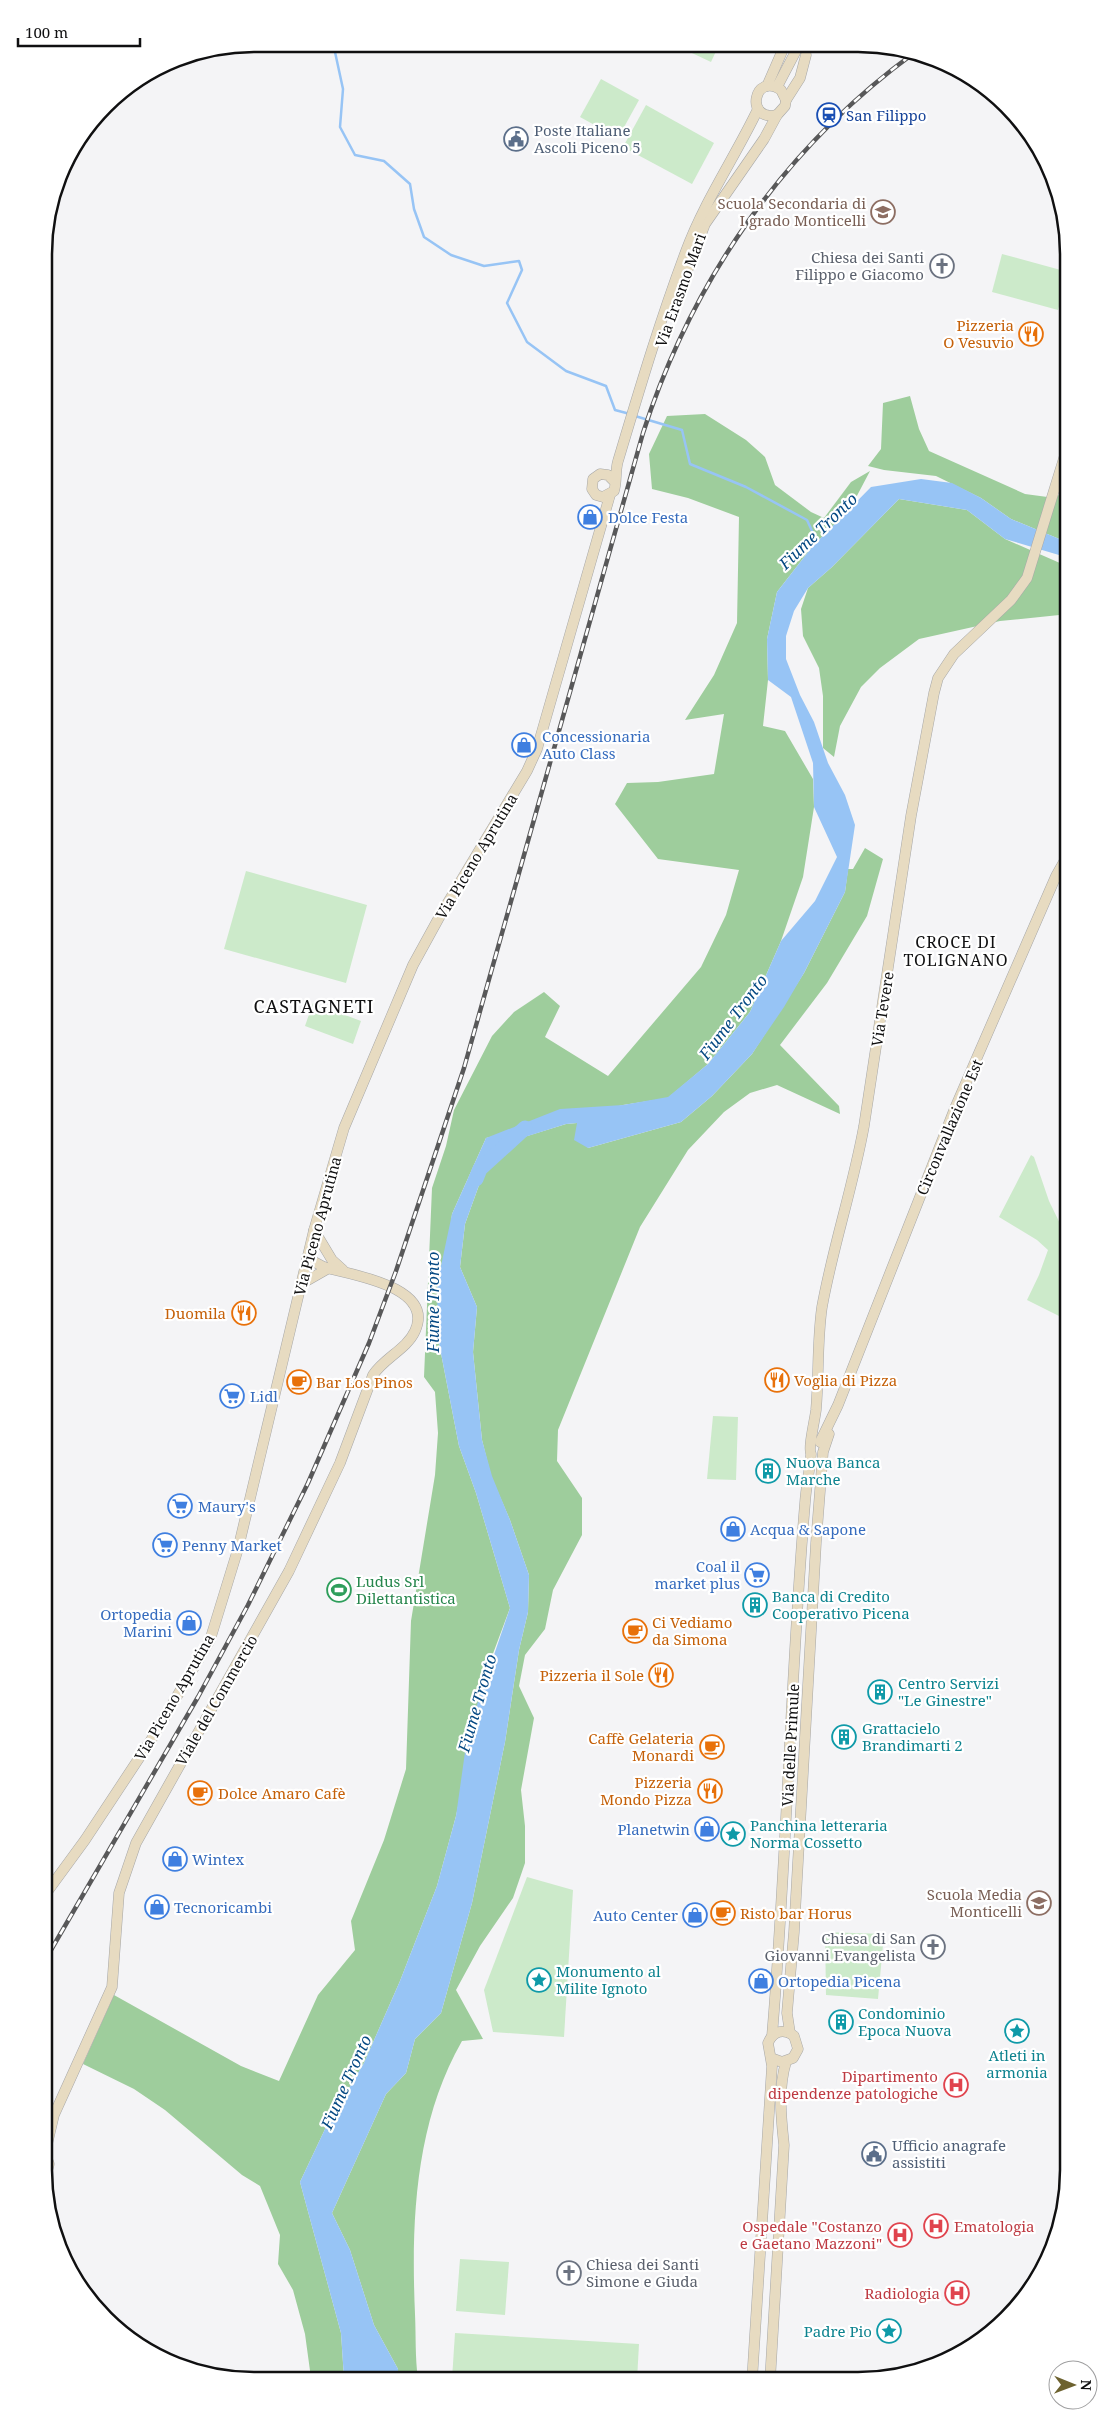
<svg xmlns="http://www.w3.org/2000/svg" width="1113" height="2425" viewBox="0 0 1113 2425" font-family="'Noto Serif',serif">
  <rect width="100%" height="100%" fill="#f4f4f6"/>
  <g fill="#cceaca">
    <path d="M677 46 718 47 711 62Z"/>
    <path d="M601 79 639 100 618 138 580 117Z"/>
    <path d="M646 105 714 143 692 184 623 147Z"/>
    <path d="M1002 254 1068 272 1058 310 992 292Z"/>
    <path d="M246 871 367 905 346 983 224 949Z"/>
    <path d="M313 1003 361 1021 353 1044 305 1026Z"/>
    <path d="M1031 1155 1034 1157 1049 1201 1069 1242V1321L1027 1300 1039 1275 1048 1250 1037 1240 999 1217Z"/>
    <path d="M713 1416 738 1417 736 1480 707 1479Z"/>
    <path d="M527 1877 573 1890 564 2037 493 2032 484 1990Z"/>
    <path d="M825 1932 884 1934 878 1999 826 1995Z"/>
    <path d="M460 2259 509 2262 505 2315 456 2311Z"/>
    <path d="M455 2333 639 2344 637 2380 452 2379Z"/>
  </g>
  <g fill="#9ecd9c">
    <path d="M910 396 919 429 929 451 1025 494 1055 498 1069 487V543L1011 519 981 498 936 476 884 470 868 466 881 449 883 403Z"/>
    <path d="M705 414 746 440 765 457 775 485 811 512 824 518 851 482 870 471 850 509 812 547 777 592 767 639 768 680 763 726 785 731 813 779 814 807 803 877 781 941 750 1012 708 1064 668 1098 623 1105 486 1138 452 1214 438 1338 459 1446 476 1493 510 1608 485 1675 456 1816 437 1886 400 1981 364 2063 326 2127 300 2182 341 2333 344 2378H311L305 2334 293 2290 278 2264 280 2235 260 2186 242 2175 165 2110 134 2089 83 2064 114 1995 241 2066 279 2081 318 1995 355 1950 351 1921 384 1840 406 1769 411 1621 435 1475 438 1433 435 1392 424 1377 432 1188 446 1146 454 1110 492 1036 514 1012 544 992 560 1006 545 1037 608 1076 701 967 726 915 739 870 658 859 615 804 627 783 658 782 714 774 724 714 685 720 714 675 737 623 739 517 688 498 652 489 649 454 667 416Z"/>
    <path d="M899 499 967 510 1005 539 1069 567V614L1000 621 919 639 880 668 861 687 840 726 834 757 823 748V696L819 668 803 636 801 609 808 588 832 567Z"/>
    <path d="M865 848 883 859 867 916 827 983 780 1045 839 1106 840 1114 777 1085 750 1093 724 1112 688 1150 640 1227 558 1430 557 1461 582 1498V1535L553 1590 545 1629 525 1655 519 1686 534 1718 521 1790 525 1826V1863L513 1898 480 1946 456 1990 483 2039 462 2041C415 2123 411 2221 415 2314 416 2335 415 2357 418 2379L398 2378V2369L374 2325 350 2250 332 2213 386 2094 406 2073 415 2039 441 2013 472 1903 505 1742 519 1650 528 1612 529 1575 510 1520 491 1476 482 1440 473 1352 477 1307 460 1267 465 1224 487 1163 511 1141 566 1124 577 1123 588 1148 681 1122 712 1096 752 1054 804 973 845 892 848 869H853Z"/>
  </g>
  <path fill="#97c4f5" d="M921 479 952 483 981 498 1011 519 1069 543V558L1005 539 967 510 899 499 832 567 808 588 794 611 786 636V659L800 695 814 722 828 763 845 795 855 825 845 892 804 973 784 1007 752 1054 712 1096 681 1122 588 1148 574 1140 577 1123 566 1124 512 1141 487 1163 465 1224 460 1267 477 1307 473 1352 482 1440 492 1476 510 1520 529 1575 528 1612 519 1650 505 1742 472 1903 441 2013 415 2039 406 2073 386 2094 332 2213 350 2250 374 2325 398 2369V2378H344L341 2333 300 2182 326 2127 364 2063 400 1981 437 1886 456 1816 468 1731 510 1608 476 1493 459 1446 438 1338 437 1285 452 1214 486 1138 560 1109 623 1105 668 1097 708 1064 750 1012 781 941 815 901 837 857 814 807 813 763 791 697 768 680 767 639 777 592 812 547 871 487Z"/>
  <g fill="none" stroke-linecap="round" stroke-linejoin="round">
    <g stroke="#97c4f5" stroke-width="2.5">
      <path d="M337 44 335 52 343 89 340 127 355 155 384 161 410 184 414 209 424 237 451 255 484 266 519 261 522 270 507 303 527 342 566 371 606 386 615 410 630 414"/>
      <path d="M635 416 682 430 690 464 746 487 807 520 818 544"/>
    </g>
    <path stroke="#97c4f5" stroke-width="15" d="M476 1179 480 1169 525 1128"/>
    <g stroke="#a6a7a8" stroke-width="11">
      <g id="secondary">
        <path d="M767 86 784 47"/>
        <path d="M777 87 798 47"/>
        <path d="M777 115C744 122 754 71 781 90L786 100"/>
        <path d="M675 303 705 224 764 139 777 115 785 106 786 100 800 78 806 55"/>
        <path d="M614 481 608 475 600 474 593 479 592 489 596 495 603 497 614 491C617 482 615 471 618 461 639 391 660 320 686 251 704 202 735 157 758 109"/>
        <path d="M314 1230 332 1260 343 1270"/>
        <path d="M301 1284 329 1268"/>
        <path d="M820 1442 838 1405 955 1108 1056 876 1069 853"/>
        <path d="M44 1896 85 1840 153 1737 210 1640 238 1549 314 1230 344 1128 413 965 441 914 527 771 537 749 610 495"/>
        <path d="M790 2033 787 2013 794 1932 816 1543 823 1452 829 1434"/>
        <path d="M772 2036C787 1858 790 1680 805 1503 806 1486 810 1470 811 1454 808 1448 815 1419 816 1410 819 1376 817 1341 822 1307 833 1246 853 1187 864 1126L911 816 934 693 938 678 954 654 1011 600 1027 578 1069 442"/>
        <path d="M44 2151 49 2164 45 2180"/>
        <path d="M45 2153 54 2115 112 1987 119 1893 136 1843 289 1571 340 1463 373 1375C384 1358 407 1349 415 1331 435 1287 353 1275 327 1268 320 1266 314 1261 307 1258"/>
        <path d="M752 2381 772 2066 768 2043C773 2031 784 2028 794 2036L798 2049 793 2058 782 2062 771 2058"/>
        <path d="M770 2381 784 2145C781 2117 778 2089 786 2062"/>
      </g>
    </g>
    <use href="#secondary" stroke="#e7dbc1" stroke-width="10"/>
    <g stroke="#585859" stroke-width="4.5">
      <path id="rail" d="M44 1962 198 1697 248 1605 308 1483 369 1343 396 1271 464 1068 643 433C692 280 785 147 914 53"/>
    </g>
    <use href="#rail" stroke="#fff" stroke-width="2.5" stroke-dasharray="8" stroke-linecap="butt"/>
  </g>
  <defs>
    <g id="station-ring" transform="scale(1.25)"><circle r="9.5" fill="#fff" stroke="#1a4fb4" stroke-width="1.5"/><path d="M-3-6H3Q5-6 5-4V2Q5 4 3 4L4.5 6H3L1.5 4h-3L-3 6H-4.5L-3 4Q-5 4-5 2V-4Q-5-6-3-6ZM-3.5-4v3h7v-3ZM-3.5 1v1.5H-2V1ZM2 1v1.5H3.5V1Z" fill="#1a4fb4"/></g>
    <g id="civic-ring" transform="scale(1.25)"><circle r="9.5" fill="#fff" stroke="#5c6f8a" stroke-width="1.5"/><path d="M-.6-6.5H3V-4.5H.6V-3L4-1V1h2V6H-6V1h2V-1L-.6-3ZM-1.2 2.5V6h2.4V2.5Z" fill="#5c6f8a"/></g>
    <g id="school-ring" transform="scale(1.25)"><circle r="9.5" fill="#fff" stroke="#8d6e63" stroke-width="1.5"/><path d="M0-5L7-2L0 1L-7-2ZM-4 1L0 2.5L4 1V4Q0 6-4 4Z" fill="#8d6e63"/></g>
    <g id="church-ring" transform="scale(1.25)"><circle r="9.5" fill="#fff" stroke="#6b7280" stroke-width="1.5"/><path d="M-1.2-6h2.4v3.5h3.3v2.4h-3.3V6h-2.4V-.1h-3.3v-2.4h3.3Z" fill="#6b7280"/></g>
    <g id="restaurant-ring" transform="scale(1.25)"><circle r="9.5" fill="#fff" stroke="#e8710a" stroke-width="1.5"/><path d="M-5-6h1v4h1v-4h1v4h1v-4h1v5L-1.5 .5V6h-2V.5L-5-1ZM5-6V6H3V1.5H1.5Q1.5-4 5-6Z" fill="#e8710a"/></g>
    <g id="shop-ring" transform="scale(1.25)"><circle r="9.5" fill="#fff" stroke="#3f7fe0" stroke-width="1.5"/><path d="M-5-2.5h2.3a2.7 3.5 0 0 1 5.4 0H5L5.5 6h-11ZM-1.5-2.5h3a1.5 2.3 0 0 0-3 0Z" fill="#3f7fe0"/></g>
    <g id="cafe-ring" transform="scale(1.25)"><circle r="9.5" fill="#fff" stroke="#e8710a" stroke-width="1.5"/><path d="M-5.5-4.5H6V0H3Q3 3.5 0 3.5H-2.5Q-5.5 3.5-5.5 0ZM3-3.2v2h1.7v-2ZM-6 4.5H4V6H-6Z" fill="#e8710a"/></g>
    <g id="supermarket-ring" transform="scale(1.25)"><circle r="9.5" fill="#fff" stroke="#3f7fe0" stroke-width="1.5"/><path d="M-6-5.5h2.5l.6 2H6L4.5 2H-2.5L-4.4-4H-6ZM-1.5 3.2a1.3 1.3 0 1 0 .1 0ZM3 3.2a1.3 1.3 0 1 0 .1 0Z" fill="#3f7fe0"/></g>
    <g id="building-ring" transform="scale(1.25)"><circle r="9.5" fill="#fff" stroke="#0f9aa8" stroke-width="1.5"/><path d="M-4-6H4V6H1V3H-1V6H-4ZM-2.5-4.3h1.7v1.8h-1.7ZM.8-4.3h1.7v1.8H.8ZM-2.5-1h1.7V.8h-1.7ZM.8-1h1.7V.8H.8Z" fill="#0f9aa8"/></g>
    <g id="stadium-ring" transform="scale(1.25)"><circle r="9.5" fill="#fff" stroke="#2e9e5b" stroke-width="1.5"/><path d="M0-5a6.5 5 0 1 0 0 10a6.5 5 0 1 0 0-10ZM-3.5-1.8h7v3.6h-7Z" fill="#2e9e5b"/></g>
    <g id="sight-ring" transform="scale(1.25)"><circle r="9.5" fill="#fff" stroke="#0f9aa8" stroke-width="1.5"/><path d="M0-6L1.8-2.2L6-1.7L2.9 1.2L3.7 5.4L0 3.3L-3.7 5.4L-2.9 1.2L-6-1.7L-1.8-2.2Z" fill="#0f9aa8"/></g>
    <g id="hospital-ring" transform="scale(1.25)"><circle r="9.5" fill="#fff" stroke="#e0444e" stroke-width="1.5"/><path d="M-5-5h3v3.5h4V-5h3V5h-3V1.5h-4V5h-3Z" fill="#e0444e"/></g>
  </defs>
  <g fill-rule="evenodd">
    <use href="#station-ring" x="829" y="115"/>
    <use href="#civic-ring" x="516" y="139"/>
    <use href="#school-ring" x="883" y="212"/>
    <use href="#church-ring" x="942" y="266"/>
    <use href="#restaurant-ring" x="1031" y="334"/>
    <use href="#shop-ring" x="590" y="517"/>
    <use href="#shop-ring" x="524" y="745"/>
    <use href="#restaurant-ring" x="244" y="1313"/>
    <use href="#restaurant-ring" x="777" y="1380"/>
    <use href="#cafe-ring" x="299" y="1382"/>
    <use href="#supermarket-ring" x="232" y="1396"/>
    <use href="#building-ring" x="768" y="1471"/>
    <use href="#supermarket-ring" x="180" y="1506"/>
    <use href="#shop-ring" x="733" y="1529"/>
    <use href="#supermarket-ring" x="165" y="1545"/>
    <use href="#supermarket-ring" x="757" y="1575"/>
    <use href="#stadium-ring" x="339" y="1590"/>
    <use href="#building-ring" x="755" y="1605"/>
    <use href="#shop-ring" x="189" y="1623"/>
    <use href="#cafe-ring" x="635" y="1631"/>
    <use href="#restaurant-ring" x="661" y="1675"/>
    <use href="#building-ring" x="880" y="1692"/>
    <use href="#building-ring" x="844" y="1737"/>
    <use href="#cafe-ring" x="712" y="1747"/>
    <use href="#restaurant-ring" x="710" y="1791"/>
    <use href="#cafe-ring" x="200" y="1793"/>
    <use href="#shop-ring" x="707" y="1829"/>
    <use href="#sight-ring" x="733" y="1834"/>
    <use href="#shop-ring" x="175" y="1859"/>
    <use href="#school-ring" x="1039" y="1903"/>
    <use href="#shop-ring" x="157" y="1907"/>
    <use href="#cafe-ring" x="723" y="1913"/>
    <use href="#shop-ring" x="695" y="1915"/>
    <use href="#church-ring" x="933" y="1947"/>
    <use href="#sight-ring" x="539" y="1980"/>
    <use href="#shop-ring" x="761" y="1981"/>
    <use href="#building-ring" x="841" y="2022"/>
    <use href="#sight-ring" x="1017" y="2031"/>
    <use href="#hospital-ring" x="956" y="2085"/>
    <use href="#civic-ring" x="874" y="2154"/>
    <use href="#hospital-ring" x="936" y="2226"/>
    <use href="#hospital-ring" x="900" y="2235"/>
    <use href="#church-ring" x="569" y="2273"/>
    <use href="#hospital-ring" x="957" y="2293"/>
    <use href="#sight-ring" x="889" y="2331"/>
  </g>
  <g text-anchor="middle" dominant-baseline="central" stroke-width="4.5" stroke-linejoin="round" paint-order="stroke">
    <g font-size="15" fill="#164399" stroke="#fff" text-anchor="start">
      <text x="846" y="115">San Filippo</text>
    </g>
    <g font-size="15" fill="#4e5e75" stroke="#fff" text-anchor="start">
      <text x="534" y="130">Poste Italiane<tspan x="534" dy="17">Ascoli Piceno 5</tspan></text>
      <text x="892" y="2145">Ufficio anagrafe<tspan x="892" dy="17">assistiti</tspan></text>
    </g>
    <g font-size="15" fill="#785e54" stroke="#fff" text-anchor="end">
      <text x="866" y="203">Scuola Secondaria di<tspan x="866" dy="17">I grado Monticelli</tspan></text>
      <text x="1022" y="1894">Scuola Media<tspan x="1022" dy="17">Monticelli</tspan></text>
    </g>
    <g font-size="15" fill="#5b616d" stroke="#fff" text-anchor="end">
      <text x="924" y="257">Chiesa dei Santi<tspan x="924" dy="17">Filippo e Giacomo</tspan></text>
      <text x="916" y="1938">Chiesa di San<tspan x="916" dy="17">Giovanni Evangelista</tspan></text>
      <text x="586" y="2264" text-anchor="start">Chiesa dei Santi<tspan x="586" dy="17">Simone e Giuda</tspan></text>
    </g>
    <g font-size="15" fill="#101011" stroke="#fff">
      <text transform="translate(680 290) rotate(-70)">Via Erasmo Mari</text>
      <text transform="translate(476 856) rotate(-59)">Via Piceno Aprutina</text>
      <text transform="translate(882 1009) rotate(-81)">Via Tevere</text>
      <text transform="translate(949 1127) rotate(-67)">Circonvallazione Est</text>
      <text transform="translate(317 1226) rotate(-75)">Via Piceno Aprutina</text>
      <text transform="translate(174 1697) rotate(-60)">Via Piceno Aprutina</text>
      <text transform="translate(216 1700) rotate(-60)">Viale del Commercio</text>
      <text transform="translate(790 1745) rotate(-87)">Via delle Primule</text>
    </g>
    <g font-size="15" fill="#c56008" stroke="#fff" text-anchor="end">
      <text x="1014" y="325">Pizzeria<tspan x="1014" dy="17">O Vesuvio</tspan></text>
      <text x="226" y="1313">Duomila</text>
      <text x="794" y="1380" text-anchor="start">Voglia di Pizza</text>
      <text x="316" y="1382" text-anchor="start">Bar Los Pinos</text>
      <text x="652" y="1622" text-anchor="start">Ci Vediamo<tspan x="652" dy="17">da Simona</tspan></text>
      <text x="644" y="1675">Pizzeria il Sole</text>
      <text x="694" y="1738">Caffè Gelateria<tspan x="694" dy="17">Monardi</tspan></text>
      <text x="692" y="1782">Pizzeria<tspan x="692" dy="17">Mondo Pizza</tspan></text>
      <text x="218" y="1793" text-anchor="start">Dolce Amaro Cafè</text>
      <text x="740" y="1913" text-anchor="start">Risto bar Horus</text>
    </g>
    <g font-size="15" fill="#366cbe" stroke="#fff" text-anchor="start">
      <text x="608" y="517">Dolce Festa</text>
      <text x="542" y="736">Concessionaria<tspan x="542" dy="17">Auto Class</tspan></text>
      <text x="250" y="1396">Lidl</text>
      <text x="198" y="1506">Maury's</text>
      <text x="750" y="1529">Acqua &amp; Sapone</text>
      <text x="182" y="1545">Penny Market</text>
      <text x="740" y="1566" text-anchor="end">Coal il<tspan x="740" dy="17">market plus</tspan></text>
      <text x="172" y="1614" text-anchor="end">Ortopedia<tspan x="172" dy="17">Marini</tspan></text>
      <text x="690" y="1829" text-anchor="end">Planetwin</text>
      <text x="192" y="1859">Wintex</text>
      <text x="174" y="1907">Tecnoricambi</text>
      <text x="678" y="1915" text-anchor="end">Auto Center</text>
      <text x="778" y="1981">Ortopedia Picena</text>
    </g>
    <g font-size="15" fill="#0d838f" stroke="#fff" text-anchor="start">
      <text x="786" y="1462">Nuova Banca<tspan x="786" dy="17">Marche</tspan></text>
      <text x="772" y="1596">Banca di Credito<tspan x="772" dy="17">Cooperativo Picena</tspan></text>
      <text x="898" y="1683">Centro Servizi<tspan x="898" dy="17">"Le Ginestre"</tspan></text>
      <text x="862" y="1728">Grattacielo<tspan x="862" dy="17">Brandimarti 2</tspan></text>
      <text x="750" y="1825">Panchina letteraria<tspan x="750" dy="17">Norma Cossetto</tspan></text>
      <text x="556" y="1971">Monumento al<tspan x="556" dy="17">Milite Ignoto</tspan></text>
      <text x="858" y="2013">Condominio<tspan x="858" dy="17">Epoca Nuova</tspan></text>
      <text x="1017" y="2055" text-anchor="middle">Atleti in<tspan x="1017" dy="17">armonia</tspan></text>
      <text x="872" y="2331" text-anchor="end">Padre Pio</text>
    </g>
    <g font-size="15" fill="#27864d" stroke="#fff" text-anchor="start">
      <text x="356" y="1581">Ludus Srl<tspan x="356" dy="17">Dilettantistica</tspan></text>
    </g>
    <g font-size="15" fill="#be3a42" stroke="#fff" text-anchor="end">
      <text x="938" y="2076">Dipartimento<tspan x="938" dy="17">dipendenze patologiche</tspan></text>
      <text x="882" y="2226">Ospedale "Costanzo<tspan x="882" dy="17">e Gaetano Mazzoni"</tspan></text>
      <text x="954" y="2226" text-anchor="start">Ematologia</text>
      <text x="940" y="2293">Radiologia</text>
    </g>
    <g font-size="16" font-style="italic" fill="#054983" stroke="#fff">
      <text transform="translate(818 531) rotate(-44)">Fiume Tronto</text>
      <text transform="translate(733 1017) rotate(-53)">Fiume Tronto</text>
      <text transform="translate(433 1302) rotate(-90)">Fiume Tronto</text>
      <text transform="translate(477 1703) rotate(-74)">Fiume Tronto</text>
      <text transform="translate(346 2082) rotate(-66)">Fiume Tronto</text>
    </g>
    <g font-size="16" letter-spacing="1" fill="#101011" stroke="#fff">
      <text x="956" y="942">CROCE DI<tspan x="956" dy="18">TOLIGNANO</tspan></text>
    </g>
    <g font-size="18" letter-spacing="1" fill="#101011" stroke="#fff">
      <text x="314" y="1006">CASTAGNETI</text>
    </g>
  </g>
  <path d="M0 0H1113V2425H0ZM254 52H858A202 202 0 0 1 1060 254V2170A202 202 0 0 1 858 2372H254A202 202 0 0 1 52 2170V254A202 202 0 0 1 254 52Z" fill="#fff" fill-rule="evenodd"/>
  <path fill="none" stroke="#101011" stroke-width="2.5" d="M254 52H858A202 202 0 0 1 1060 254V2170A202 202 0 0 1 858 2372H254A202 202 0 0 1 52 2170V254A202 202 0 0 1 254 52Z"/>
  <g transform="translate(1073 2385) rotate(91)"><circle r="24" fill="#ffffff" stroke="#9f9fa0"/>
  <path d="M0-4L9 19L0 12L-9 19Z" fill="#6d622f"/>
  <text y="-8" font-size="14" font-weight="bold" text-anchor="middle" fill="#101011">N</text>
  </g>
  <path d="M18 38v8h122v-8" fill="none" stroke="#101011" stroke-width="2.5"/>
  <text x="25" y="38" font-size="15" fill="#101011" stroke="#ffffff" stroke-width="4" paint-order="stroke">100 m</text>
</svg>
